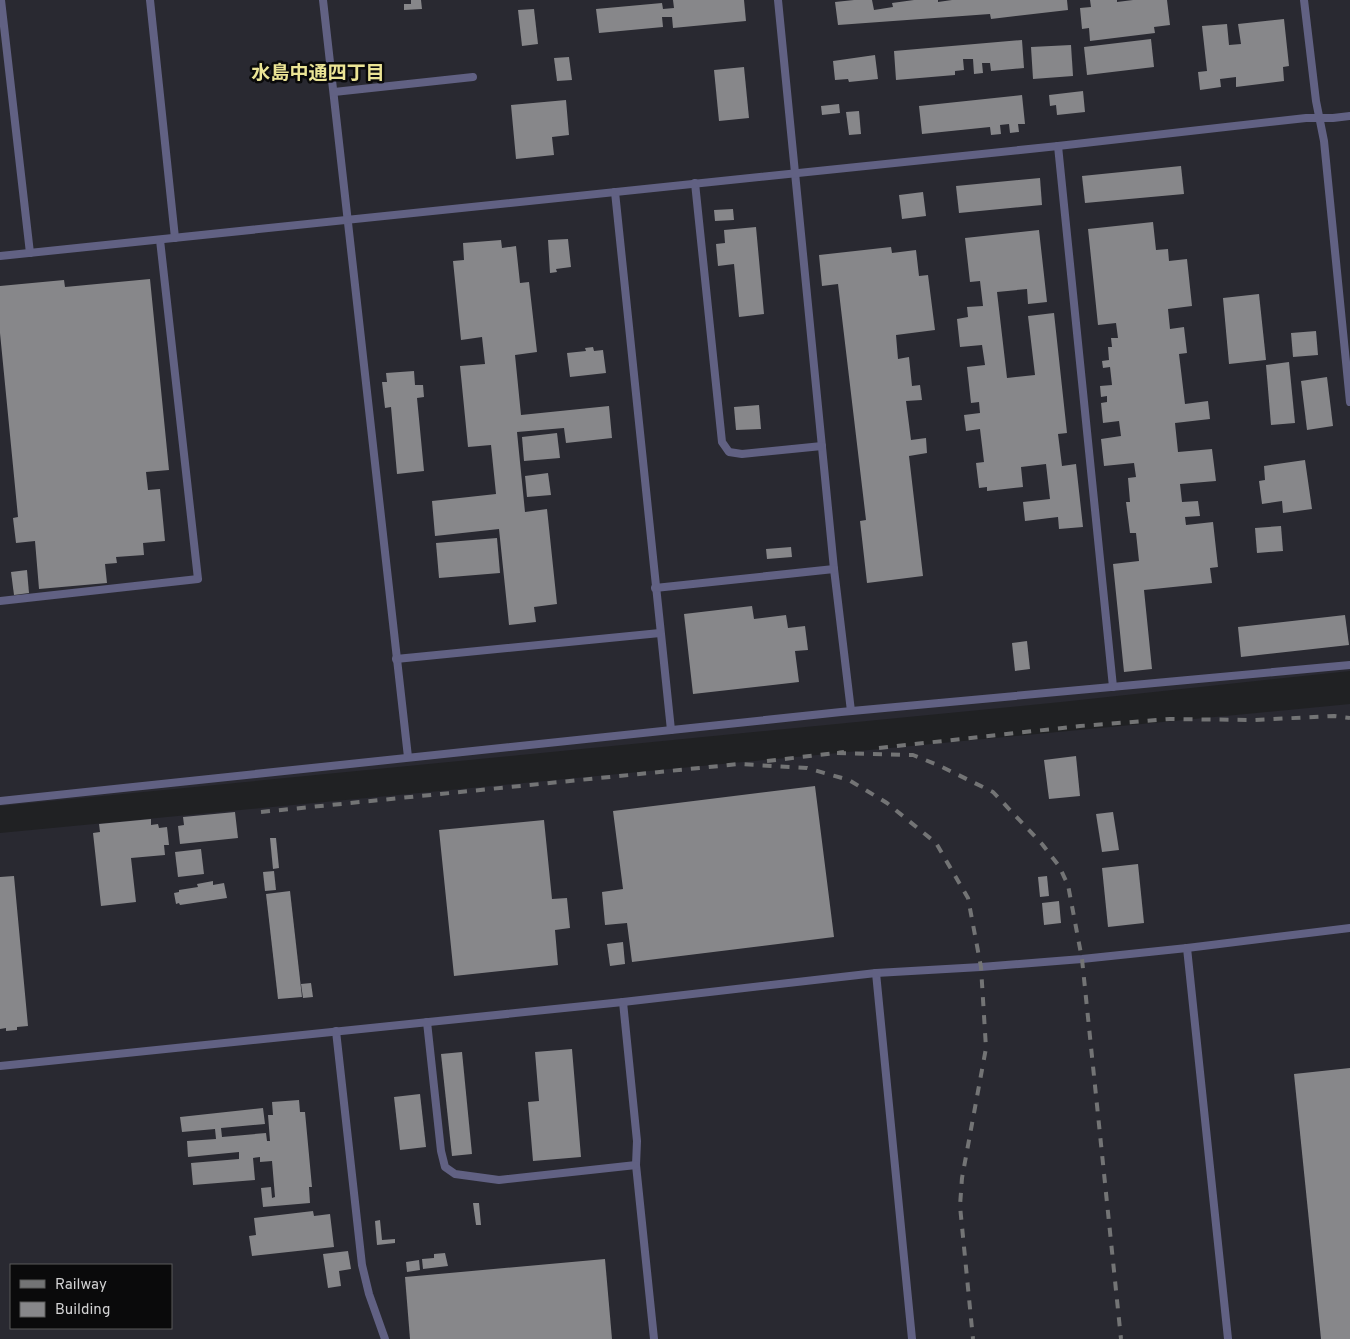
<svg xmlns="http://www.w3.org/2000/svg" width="1350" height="1339" viewBox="0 0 1350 1339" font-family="Overpass,'Noto Sans JP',sans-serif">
  <rect width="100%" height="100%" fill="#202123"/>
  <g fill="#292931" fill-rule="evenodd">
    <path d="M0 0H1350V671L1061 702 0 806Z"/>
    <path d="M1350 704V1339H0V833ZM11 1265H171V1328H11Z"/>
  </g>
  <g fill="#87878a">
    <path d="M411 0H421L422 9 404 10V4H411Z"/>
    <path d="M673 0H744L746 21 673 28 672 17H662L663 27 599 33 596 9 662 3 663 9 674 8Z"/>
    <path d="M854 0H872L874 10 893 7 892 3 914 0H938V2L952 0H1067L1068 10 991 19 990 14 838 25 835 2Z"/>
    <path d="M1090 0H1117V2L1133 0H1167L1170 25 1154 27 1155 33 1090 41 1089 28 1082 29 1080 8 1091 7Z"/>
    <path d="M534 9 538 44 522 46 518 10Z"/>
    <path d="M1284 19 1289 66 1283 67 1284 81 1236 87V77L1220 79 1221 87 1200 90 1198 72 1207 71 1202 26 1227 24 1229 45 1241 44 1238 24Z"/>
    <path d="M1151 39 1154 67 1087 75 1084 47Z"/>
    <path d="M1022 40 1024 68 991 71 990 63H982L983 73 974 74 973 59H963L964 70 955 71V75L896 80 894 51Z"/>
    <path d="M1071 45 1073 76 1033 79 1031 47Z"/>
    <path d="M875 55 878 79 849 82 848 79 835 80 833 61Z"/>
    <path d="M569 57 572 80 557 81 554 58Z"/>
    <path d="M744 67 749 118 719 121 714 70Z"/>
    <path d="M1083 91 1085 112 1057 115 1056 105 1050 106 1049 95Z"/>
    <path d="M1022 95 1025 124H1018L1019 132 1010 133 1009 124 1000 125 1001 134 991 135 990 127 922 134 919 106Z"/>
    <path d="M566 100 569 135 552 137 554 155 516 159 511 105Z"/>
    <path d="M839 104 840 113 822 115 821 106Z"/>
    <path d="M859 111 861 134 849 135 846 112Z"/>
    <path d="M1181 166 1184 194 1085 203 1082 176Z"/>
    <path d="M1040 178 1042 205 959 213 956 186Z"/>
    <path d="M923 192 926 216 902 219 899 195Z"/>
    <path d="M733 209 734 220 715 221 714 210Z"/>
    <path d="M1153 222 1156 250 1168 249 1169 261 1187 259 1192 306 1168 309 1170 329 1184 327 1187 353 1179 354 1185 404 1208 401 1210 419 1175 423 1178 452 1212 449 1216 481 1180 484 1182 502 1198 501 1200 516 1185 517 1186 525 1213 522 1218 567 1210 568 1212 583 1144 590 1152 669 1124 672 1113 564 1139 561 1136 533H1130L1126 502H1130L1128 478 1136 477 1134 463 1104 466 1101 439 1121 436 1119 421 1103 423 1101 403 1107 402V396L1101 397 1100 386 1112 385 1110 367 1103 368 1102 361 1109 360 1108 347H1112L1111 338H1118L1116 323 1098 325 1088 229Z"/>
    <path d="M756 227 764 314 739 317 734 264 718 266 716 244 725 243 724 230Z"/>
    <path d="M1039 230 1047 302 1028 304 1027 289 997 292 1007 378 1035 375 1028 316 1054 313 1067 433 1058 434 1062 466 1076 464 1083 527 1059 529 1058 517 1025 521 1023 502 1050 499 1046 464 1021 467 1023 487 987 491V487L979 488 976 463 984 462 980 429 966 431 964 415 980 413 979 402 971 403 967 367 985 365 982 345 960 347 957 319 968 317 967 307 983 306 980 281 970 282 965 238Z"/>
    <path d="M568 239 571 267 556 269 557 272 550 273 548 240Z"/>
    <path d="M501 240 502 248 516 246 520 283 529 282 537 352 515 355 521 415 609 406 612 438 566 443 564 428 517 432 525 512 547 509 557 604 534 607 536 622 509 625 499 529 435 536 432 501 496 494 491 445 468 447 460 366 485 364 482 337 461 340 453 261 464 260 463 243Z"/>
    <path d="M891 247 892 253 916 250 919 276 928 275 935 330 896 335 898 359 909 357 912 386 920 385 922 400 906 401 911 440 926 438 927 453 909 456 923 576 867 583 860 521 866 520 838 284 822 286 819 255Z"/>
    <path d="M150 279 169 470 146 472 148 490 160 489 165 541 143 543 144 555 116 557 117 563 105 564 107 583 39 589 35 541 16 543 13 518 18 517 0 333V286L64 280 65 287Z"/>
    <path d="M1259 294 1266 360 1229 364 1223 298Z"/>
    <path d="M1316 331 1318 355 1293 357 1291 333Z"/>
    <path d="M593 347 594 351 603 350 606 373 570 377 567 353 586 351 585 348Z"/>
    <path d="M1289 362 1295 423 1271 425 1266 365Z"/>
    <path d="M414 371 415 385H423L424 397 417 398 424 471 397 474 391 407 385 408 382 382H387L386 373Z"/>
    <path d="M1327 377 1333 426 1307 430 1301 381Z"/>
    <path d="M759 405 761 429 736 430 734 407Z"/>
    <path d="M557 433 560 458 524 461 522 437Z"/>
    <path d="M1305 460 1312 509 1283 513 1282 501 1262 504 1259 481 1265 480 1264 466Z"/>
    <path d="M548 473 551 495 527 497 525 476Z"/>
    <path d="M1281 526 1283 551 1257 553 1255 528Z"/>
    <path d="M497 538 500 573 439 578 436 543Z"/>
    <path d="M791 547 792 557 767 559 766 549Z"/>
    <path d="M27 570 29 593 14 595 11 572Z"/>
    <path d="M752 606 754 619 786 615 788 628 805 626 808 650 795 651 799 682 693 694 684 614Z"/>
    <path d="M1345 615 1349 645 1241 657 1238 627Z"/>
    <path d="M1027 641 1030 669 1015 671 1012 643Z"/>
    <path d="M1076 756 1080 796 1049 799 1044 760Z"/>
    <path d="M815 786 834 937 632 962 627 923 605 925 602 892 623 889 613 811Z"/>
    <path d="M235 812 238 838 180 844 178 826 184 825 183 817Z"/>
    <path d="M1113 812 1119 850 1102 852 1096 814Z"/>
    <path d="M151 819V825L158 824 159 828 167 827 169 845H164L165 855 131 858 136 902 101 906 93 833 100 832 99 824Z"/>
    <path d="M544 820 552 899 567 898 570 928 555 930 558 965 454 976 439 830Z"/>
    <path d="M270 838H276L279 868 273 869Z"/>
    <path d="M201 849 204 874 178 877 175 852Z"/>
    <path d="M1138 864 1144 923 1108 927 1102 868Z"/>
    <path d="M274 871 276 890 265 891 263 872Z"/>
    <path d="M14 876 28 1026 17 1027V1030L6 1031V1028L0 1029V877Z"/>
    <path d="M1047 876 1049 896 1040 897 1038 877Z"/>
    <path d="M213 881V885L224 883 227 898 180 905 179 903 176 904 174 893 179 892V890L198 887 197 884Z"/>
    <path d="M290 891 302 997 278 999 266 894Z"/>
    <path d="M1059 901 1061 923 1044 925 1042 903Z"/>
    <path d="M623 942 625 964 610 966 607 944Z"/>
    <path d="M311 983 313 997 303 998 301 984Z"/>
    <path d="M572 1049 581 1157 533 1161 528 1102 539 1101 535 1052Z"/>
    <path d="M462 1052 472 1154 452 1156 441 1054Z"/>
    <path d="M1350 1068V1339H1321L1294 1074Z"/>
    <path d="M420 1094 426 1147 400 1150 394 1097Z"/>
    <path d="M299 1100 300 1112H305L312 1187H309L310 1203 263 1207 261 1188 271 1187 272 1198 275 1197 272 1161 260 1162V1157L253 1158 255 1180 193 1185 191 1163 239 1159V1152L188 1157 187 1141 216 1139 215 1129 182 1132 180 1117 263 1108 265 1124 221 1128 222 1137 266 1133 267 1141H270L268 1115H273L272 1102Z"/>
    <path d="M473 1203H479L481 1225H476Z"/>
    <path d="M313 1211 314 1216 330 1214 334 1247 252 1256 249 1236 256 1235 254 1218Z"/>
    <path d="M380 1220 382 1240 395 1239V1243L377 1245 375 1221Z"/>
    <path d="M348 1251 351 1269 339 1271 341 1286 328 1288 323 1254Z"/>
    <path d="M445 1253 448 1266 423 1269 422 1259 434 1258V1254Z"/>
    <path d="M605 1259 612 1339H410L405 1277Z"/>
    <path d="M419 1260 420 1270 407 1272 406 1262Z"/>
  </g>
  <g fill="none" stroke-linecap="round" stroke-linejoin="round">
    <g stroke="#616183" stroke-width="8">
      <path d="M1 0 30 253"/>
      <path d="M150 0 175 238"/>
      <path d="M323 0 408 757"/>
      <path d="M778 0 834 569 851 711"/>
      <path d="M1304 0 1316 101 1324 141 1350 402"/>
      <path d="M334 92 473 77"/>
      <path d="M1058 146 1113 687"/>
      <path d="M695 183 722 442 729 452 742 454 822 446"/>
      <path d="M615 192 671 730"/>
      <path d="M0 256 1058 146 1306 118H1333L1350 116"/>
      <path d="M655 588 834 569"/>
      <path d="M0 601 198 579 160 240"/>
      <path d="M396 659 660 633"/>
      <path d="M0 801 841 712 1350 665"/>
      <path d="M1187 948 1228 1339"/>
      <path d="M876 973 912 1339"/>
      <path d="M623 1002 637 1141 636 1165 654 1339"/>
      <path d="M427 1022 441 1151 445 1167 455 1174 499 1180 636 1165"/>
      <path d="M336 1031 362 1265 369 1294 385 1339"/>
      <path d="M0 1066 623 1002 876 973 981 967 1082 959 1187 948 1350 928"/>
    </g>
    <g stroke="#737475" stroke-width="4" stroke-dasharray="9 9" stroke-linecap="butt">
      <path d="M879 748 1080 726 1170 719 1254 720 1334 716 1350 718"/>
      <path d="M837 753 913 755 940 766 993 792 1042 844 1059 866 1068 885 1082 959 1121 1339"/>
      <path d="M767 761 844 752"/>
      <path d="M261 812 739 764 807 768 849 780 887 803 936 843 968 898 981 967 986 1048 962 1178 960 1206 973 1339"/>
    </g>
  </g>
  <g text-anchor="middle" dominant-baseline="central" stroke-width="5" stroke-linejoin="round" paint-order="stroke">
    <g font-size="19" font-weight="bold" fill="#ebe495" stroke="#0a0a0b">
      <text x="318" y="74">水島中通四丁目</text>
    </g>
  </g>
  <rect x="10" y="1264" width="162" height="65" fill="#0a0a0b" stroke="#5a5a5b"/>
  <rect x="20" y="1280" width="25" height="8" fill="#737475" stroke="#5a5a5b"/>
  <text x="55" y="1289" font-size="15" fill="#d3d3d4">Railway</text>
  <rect x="20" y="1302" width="25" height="15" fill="#87878a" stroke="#5a5a5b"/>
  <text x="55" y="1314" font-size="15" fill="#d3d3d4">Building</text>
</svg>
